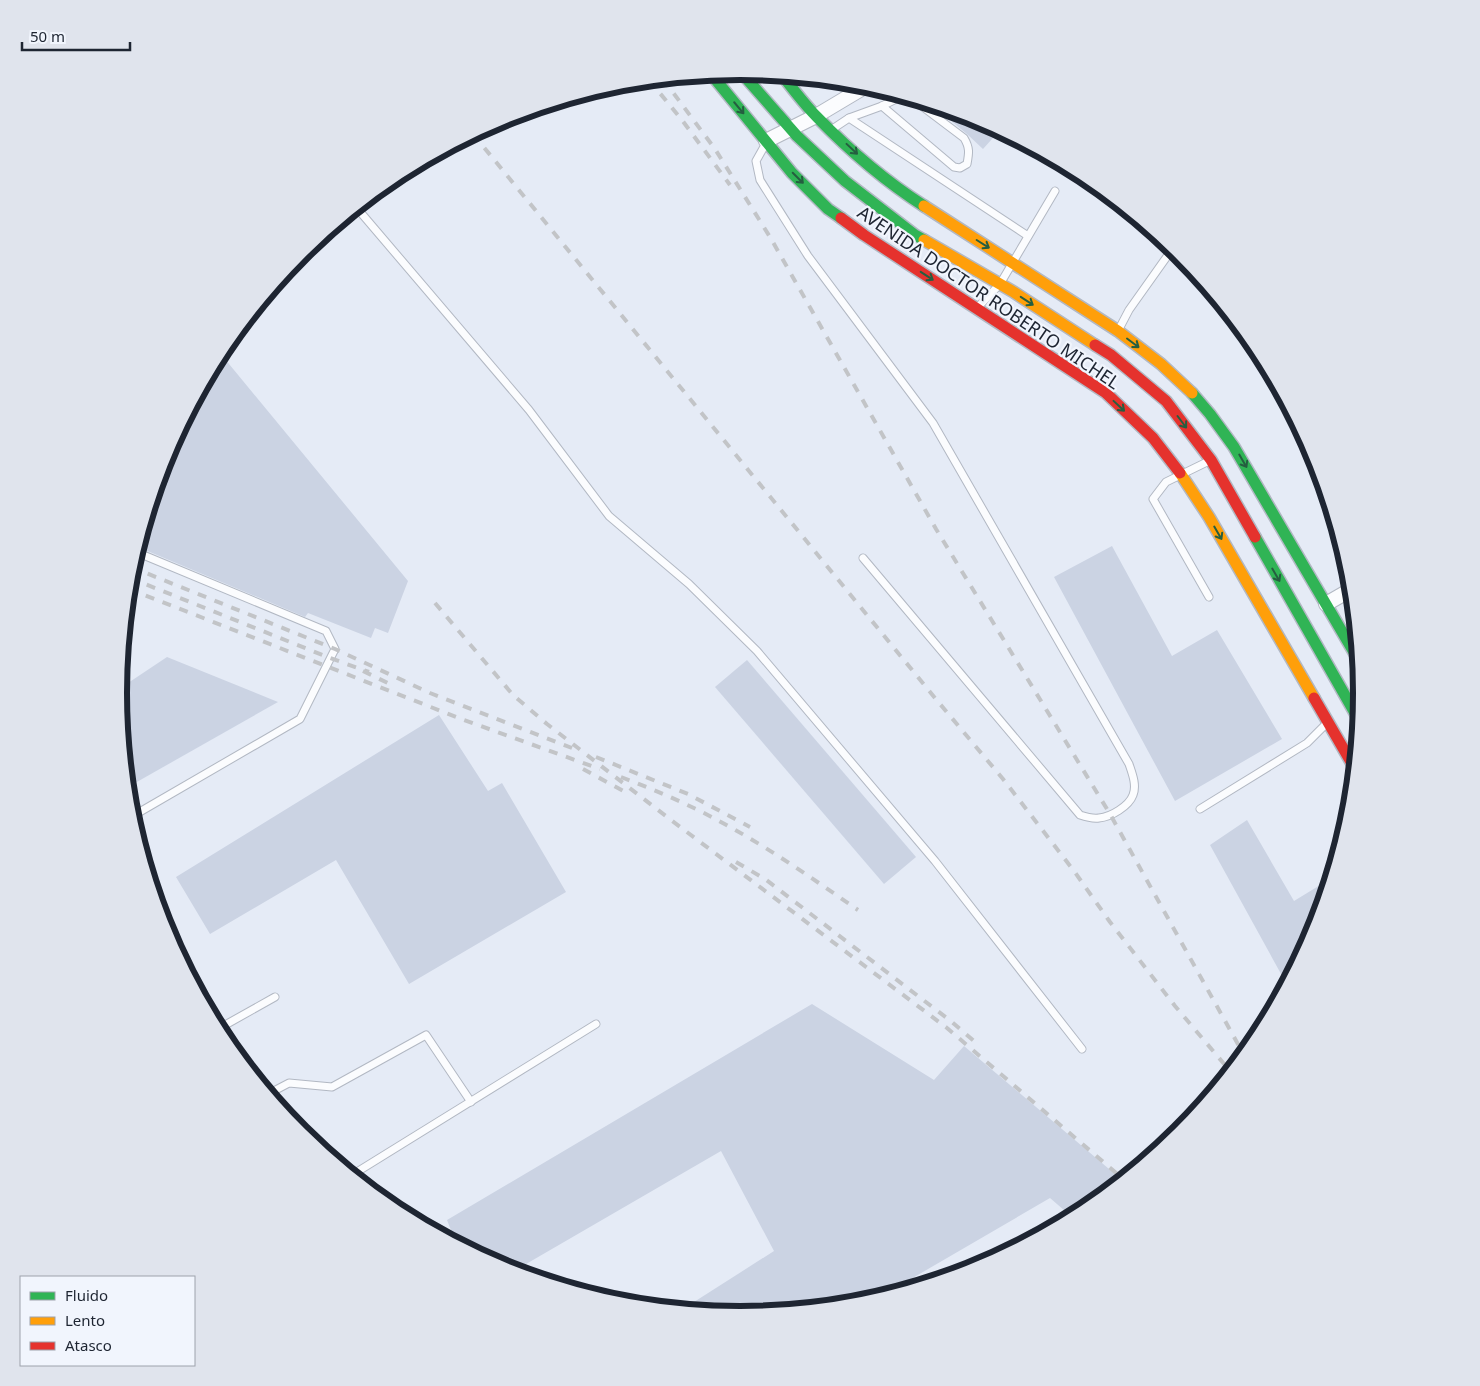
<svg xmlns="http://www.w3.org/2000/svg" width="1480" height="1386" viewBox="0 0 1480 1386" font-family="'Noto Sans',sans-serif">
  <rect width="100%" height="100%" fill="#e5ebf6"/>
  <g fill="#cbd3e3">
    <path d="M932 105 978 119 1000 130 983 149 967 134Z"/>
    <path d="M220 353 408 581 388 633 375 628 371 638 308 613 305 617 138 547 166 455Z"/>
    <path d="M1112 546 1172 656 1217 630 1282 739 1175 801 1054 577Z"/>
    <path d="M167 657 278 702 128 787 119 689Z"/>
    <path d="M747 660 916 857 884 884 715 687Z"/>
    <path d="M439 715 488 791 502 783 566 892 409 984 336 860 210 934 176 877Z"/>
    <path d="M1247 820 1294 901 1330 879 1314 931 1286 983 1210 845Z"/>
    <path d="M812 1004 934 1080 964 1046 1122 1180 1085 1210 1072 1217 1050 1198 880 1297 861 1303 740 1315 683 1309 774 1251 721 1151 514 1271 502 1267 456 1243 447 1220Z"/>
  </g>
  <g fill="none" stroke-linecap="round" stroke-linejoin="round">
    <g stroke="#b2b8c3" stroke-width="9">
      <g id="lane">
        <path d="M882 106 954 167 960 168 967 164C969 153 970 148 964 138L911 98"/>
        <path d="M849 118 882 106 902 96 905 97"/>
        <path d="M834 128 849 118 1028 236"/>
        <path d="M765 145 756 161 760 180 808 256 933 423 1129 764C1132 773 1137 785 1133 795 1129 806 1111 817 1099 818 1092 819 1086 817 1080 815L863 558"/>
        <path d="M356 207 529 410 609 516 689 584 757 651 935 861 1082 1049"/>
        <path d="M978 307 1000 284 1055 191"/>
        <path d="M1119 329 1129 310 1173 248"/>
        <path d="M1209 461 1166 482 1153 499 1209 597"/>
        <path d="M1200 809 1307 743 1326 724"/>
        <path d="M131 817 300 719 335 649 326 631 136 552"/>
        <path d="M218 1029 275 997"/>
        <path d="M268 1094 289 1083 332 1087 426 1035 471 1102"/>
        <path d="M352 1175 596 1024"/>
        <path d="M991 1261 1037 1232 1054 1227"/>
      </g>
    </g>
    <g stroke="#b2b8c3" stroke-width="16">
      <g id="street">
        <path d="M766 141 816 116 868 85"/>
        <path d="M1326 604 1352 589"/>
      </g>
    </g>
    <g stroke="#b2b8c3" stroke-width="14">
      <g id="fast">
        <path d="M740 71 797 136 845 181 915 235 924 240"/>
        <path d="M711 74 792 173 828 209 841 218"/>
        <path d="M782 75C793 89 804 104 817 117 849 150 885 181 924 206"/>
        <path d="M1192 393 1210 414 1234 447 1358 659"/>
        <path d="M1255 537 1359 720"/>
      </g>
    </g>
    <g stroke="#b2b8c3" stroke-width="14">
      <g id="slow">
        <path d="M924 206 1118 331 1161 364 1192 393"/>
        <path d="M924 240 1012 291 1095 345"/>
        <path d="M1180 473 1209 517 1314 698"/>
      </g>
    </g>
    <g stroke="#b2b8c3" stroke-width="14">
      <g id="jam">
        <path d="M841 218 864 235 1106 393 1153 438 1180 473"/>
        <path d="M1095 345 1111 355 1166 401 1211 460 1255 537"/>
        <path d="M1314 698 1354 767"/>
      </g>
    </g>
    <use href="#lane" stroke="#fbfcfe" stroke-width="7"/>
    <use href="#street" stroke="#fbfcfe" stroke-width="14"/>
    <use href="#fast" stroke="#30b455" stroke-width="11"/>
    <use href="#slow" stroke="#ff9f0a" stroke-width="11"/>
    <use href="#jam" stroke="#e5322d" stroke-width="11"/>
    <g stroke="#c2c4c7" stroke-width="4" stroke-dasharray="9 9" stroke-linecap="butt">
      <path d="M663 79 715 149 770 237 936 529 1110 814 1244 1055"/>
      <path d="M649 80 682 120 730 185"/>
      <path d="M473 134 935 698 1003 779 1074 871 1110 922 1175 1006 1230 1071"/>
      <path d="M131 567 335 649 430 693 572 748"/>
      <path d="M130 578 330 658 369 672"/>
      <path d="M129 589 464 720 600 769"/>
      <path d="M435 603 513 695 547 724 667 817 947 1028 1122 1178"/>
      <path d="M363 671 394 686"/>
      <path d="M596 757 688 794 750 827"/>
      <path d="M583 769 627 793"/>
      <path d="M621 777C655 790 688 804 719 821 768 847 813 879 858 910"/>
      <path d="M736 862 765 879 952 1022 975 1042"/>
    </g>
  </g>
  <defs><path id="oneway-shaft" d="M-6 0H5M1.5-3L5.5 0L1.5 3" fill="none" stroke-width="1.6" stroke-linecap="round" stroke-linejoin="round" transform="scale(1.25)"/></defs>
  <g stroke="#255e40">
    <use href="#oneway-shaft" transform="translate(739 108) rotate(50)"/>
    <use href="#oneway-shaft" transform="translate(852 149) rotate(43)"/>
    <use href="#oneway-shaft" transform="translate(798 178) rotate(45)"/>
    <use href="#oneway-shaft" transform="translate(983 244) rotate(32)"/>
    <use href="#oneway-shaft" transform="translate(927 276) rotate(33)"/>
    <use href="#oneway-shaft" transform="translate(1027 301) rotate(33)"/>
    <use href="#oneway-shaft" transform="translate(1133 343) rotate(37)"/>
    <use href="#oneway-shaft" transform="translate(1119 406) rotate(43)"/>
    <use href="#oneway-shaft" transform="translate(1182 422) rotate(53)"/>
    <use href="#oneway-shaft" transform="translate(1243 461) rotate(60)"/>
    <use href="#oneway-shaft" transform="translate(1218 533) rotate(60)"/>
    <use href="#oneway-shaft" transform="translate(1276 575) rotate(60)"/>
  </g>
  <g text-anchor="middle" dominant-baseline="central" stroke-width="4.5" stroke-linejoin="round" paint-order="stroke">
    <g font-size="18" fill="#1e2532" stroke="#f1f5fd">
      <text transform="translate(989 297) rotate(34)">AVENIDA DOCTOR ROBERTO MICHEL</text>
    </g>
  </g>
  <path d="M0 0H1480V1386H0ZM127 693a613 613 0 1 1 1226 0a613 613 0 1 1-1226 0Z" fill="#e0e4ed" fill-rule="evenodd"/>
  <path fill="none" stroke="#1e2532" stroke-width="6" d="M127 693a613 613 0 1 1 1226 0a613 613 0 1 1-1226 0Z"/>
  <rect x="20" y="1276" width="175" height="90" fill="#f1f5fd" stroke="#9da2ac"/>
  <rect x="30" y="1292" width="25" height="8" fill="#30b455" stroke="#9da2ac"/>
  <text x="65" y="1301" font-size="15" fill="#1e2532">Fluido</text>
  <rect x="30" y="1317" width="25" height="8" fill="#ff9f0a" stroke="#9da2ac"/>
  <text x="65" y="1326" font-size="15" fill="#1e2532">Lento</text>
  <rect x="30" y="1342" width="25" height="8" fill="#e5322d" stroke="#9da2ac"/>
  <text x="65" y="1351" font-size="15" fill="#1e2532">Atasco</text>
  <path d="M22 42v8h108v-8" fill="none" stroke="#1e2532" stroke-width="2.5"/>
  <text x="30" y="42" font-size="15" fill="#1e2532" stroke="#f1f5fd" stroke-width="4" paint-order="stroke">50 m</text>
</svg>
